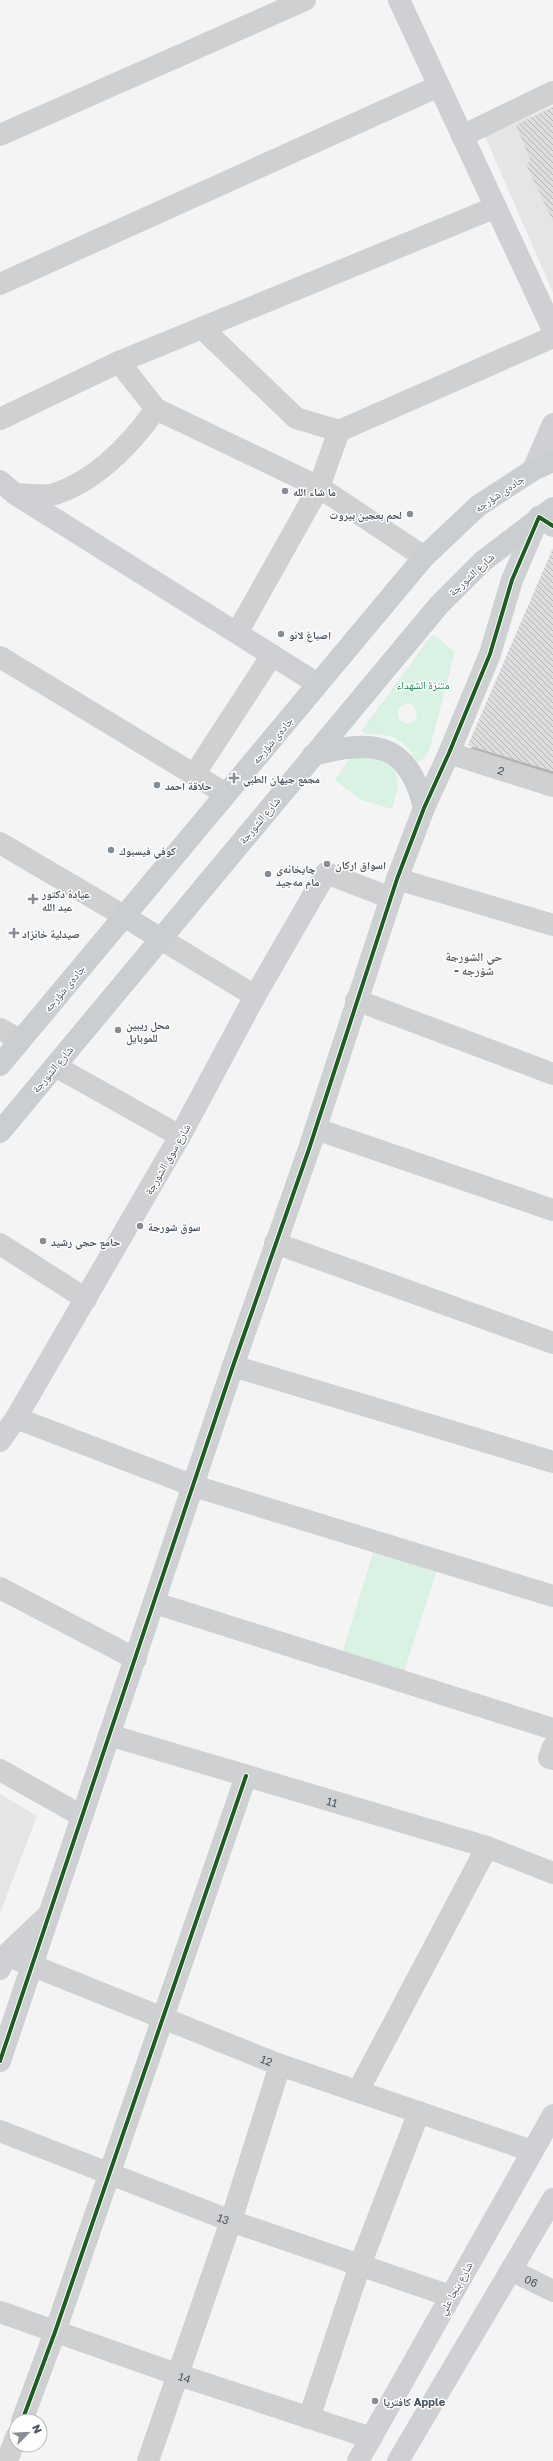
<svg xmlns="http://www.w3.org/2000/svg" width="553" height="2461" viewBox="0 0 553 2461" font-family="'Golos Text','Noto Naskh Arabic',sans-serif">
  <defs>
    <pattern id="building-back-hatch" width="6" height="6" patternUnits="userSpaceOnUse"><rect width="6" height="6" fill="#ddddde"/><path d="M-1 5l2 2M0 0l6 6M5-1l2 2" fill="none" stroke="#b5b6b7"/></pattern>
    <filter id="shadow"><feDropShadow dx="2.5" dy="4.5" stdDeviation="0" flood-color="#0004"/></filter>
  </defs>
  <rect width="100%" height="100%" fill="#f4f4f4"/>
  <g fill="#e6e5e6">
    <path d="M553 106V293L485 136Z"/>
    <path d="M0 1794 37 1816 0 1913Z"/>
  </g>
  <g fill="#d9f2e3" fill-rule="evenodd">
    <path d="M434 635 455 652 429 751 424 758 418 762C414 759 412 753 409 749 395 733 383 735 365 734L362 730 431 636ZM407 703 414 706 417 714 414 722 406 724 399 719C396 711 399 706 407 703Z"/>
    <path d="M372 756C402 772 401 777 392 809L361 800 335 780 351 757Z"/>
    <path d="M374 1549 437 1570 404 1672 343 1651Z"/>
  </g>
  <g fill="url(#building-back-hatch)" filter="url(#shadow)">
    <path d="M553 107V221L526 164 531 161 516 125Z"/>
    <path d="M553 548V771L468 745Z"/>
  </g>
  <g fill="none" stroke-linecap="round" stroke-linejoin="round">
    <g stroke="#ced0d2" stroke-width="22">
      <path d="M0 135 305 0"/>
      <path d="M462 136 553 92"/>
      <path d="M0 284 439 86"/>
      <path d="M202 328 296 418 339 431"/>
      <path d="M119 362 156 409 319 487 424 557"/>
      <path d="M0 419 119 362 496 207"/>
      <path d="M15 494C27 494 44 497 55 494 97 480 131 444 156 409"/>
      <path d="M539 517 553 526"/>
      <path d="M237 633 319 487 339 431 553 337"/>
      <path d="M0 657 226 794"/>
      <path id="s1" d="M449 753 553 786"/>
      <path d="M194 775 272 655"/>
      <path d="M0 843 124 916"/>
      <path d="M326 873 391 898"/>
      <path d="M397 879 553 925"/>
      <path d="M161 939 255 996"/>
      <path d="M356 1000 553 1074"/>
      <path d="M0 1029 20 1040"/>
      <path d="M55 1066 180 1136"/>
      <path d="M316 1129 553 1210"/>
      <path d="M275 1243 553 1343"/>
      <path d="M0 1244 86 1299"/>
      <path d="M233 1366 553 1462"/>
      <path d="M16 1418 194 1486 553 1596"/>
      <path d="M0 1588 136 1659"/>
      <path d="M155 1603 553 1729"/>
      <path id="s2" d="M109 1735 487 1847 553 1873"/>
      <path d="M553 1747 549 1758 553 1759"/>
      <path d="M0 1770 82 1816"/>
      <path id="s3" d="M6 1955 280 2065 532 2151"/>
      <path d="M358 2091 487 1847"/>
      <path id="s4" d="M0 2131 231 2221 450 2296"/>
      <path id="s5" d="M511 2270 553 2291"/>
      <path id="s6" d="M0 2312 179 2375 371 2438"/>
      <path d="M309 2418 360 2265 419 2112"/>
      <path d="M22 2421 55 2332 246 1776"/>
      <path d="M7 2461 16 2437"/>
      <path d="M148 2461 231 2221 280 2065"/>
    </g>
    <g stroke="#ced0d4" stroke-width="22">
      <path d="M399 0 553 330"/>
      <path d="M533 470 553 424"/>
      <path d="M0 481 15 494 318 684"/>
      <path d="M0 1441 16 1418 180 1136 255 996 326 873"/>
      <path d="M0 1969 6 1955 46 1917"/>
      <path d="M0 2061 233 1366 309 1149 397 879 424 808 449 753 490 654 512 580 539 517"/>
      <path d="M358 2461 553 2115"/>
      <path d="M398 2461 553 2199"/>
    </g>
    <g stroke="#caced1" stroke-width="22">
      <path d="M313 755C371 739 409 741 424 808"/>
      <path d="M124 916 161 939"/>
      <path d="M0 1065 424 557 478 506 533 470 553 461"/>
      <path d="M0 1132 439 605 483 561 553 508"/>
    </g>
    <g stroke="#fff" stroke-width="6">
      <g id="cycleway">
        <path d="M0 2061 233 1366 309 1149 397 879 424 808 449 753 490 654 512 580 539 517 553 526"/>
        <path d="M22 2421 55 2332 246 1776"/>
      </g>
    </g>
    <use href="#cycleway" stroke="#1b5e20" stroke-width="4"/>
  </g>
  <g fill="#868d94" stroke="#fff" stroke-width="1.5">
    <circle cx="285" cy="491" r="4"/>
    <circle cx="410" cy="514" r="4"/>
    <circle cx="281" cy="634" r="4"/>
    <path d="M232 772h4v4h4v4h-4v4h-4v-4h-4v-4h4z"/>
    <circle cx="157" cy="785" r="4"/>
    <circle cx="111" cy="850" r="4"/>
    <circle cx="327" cy="864" r="4"/>
    <circle cx="268" cy="874" r="4"/>
    <path d="M31 893h4v4h4v4h-4v4h-4v-4h-4v-4h4z"/>
    <path d="M12 927h4v4h4v4h-4v4h-4v-4h-4v-4h4z"/>
    <circle cx="118" cy="1030" r="4"/>
    <circle cx="140" cy="1226" r="4"/>
    <circle cx="43" cy="1241" r="4"/>
    <circle cx="375" cy="2401" r="4"/>
  </g>
  <g text-anchor="middle" dominant-baseline="central" stroke-width="3" stroke-linejoin="round" paint-order="stroke">
    <g font-size="11" font-weight="bold" fill="#4a5661" stroke="#fff" text-anchor="start">
      <text x="293" y="491">ما شاء الله</text>
      <text x="402" y="514" text-anchor="end">لحم بعجين بيروت</text>
      <text x="289" y="634">اصباغ لانو</text>
      <text x="243" y="778">مجمع جيهان الطبي</text>
      <text x="165" y="785">حلاقة احمد</text>
      <text x="119" y="850">كوفي فيسبوك</text>
      <text x="335" y="864">اسواق اركان</text>
      <text x="276" y="868">چایخانەی<tspan x="276" dy="13">مام مەجید</tspan></text>
      <text x="42" y="893">عيادة دكتور<tspan x="42" dy="13">عبد الله</tspan></text>
      <text x="22" y="933">صيدلية خانزاد</text>
      <text x="126" y="1024">محل ريبين<tspan x="126" dy="13">للموبايل</tspan></text>
      <text x="148" y="1226">سوق شورجة</text>
      <text x="51" y="1241">حامع حجي رشيد</text>
      <text x="383" y="2401">كافتريا Apple</text>
    </g>
    <g font-size="11" fill="#4a5661" stroke="#fff">
      <text transform="translate(499 493) rotate(-34)">جادەی شۆرجە</text>
      <text transform="translate(471 574) rotate(-43)">شارع الشورجة</text>
      <text transform="translate(272 740) rotate(-50)">جادەی شۆرجە</text>
      <text stroke="none"><textPath href="#s1" startOffset="55">2</textPath></text>
      <text transform="translate(259 820) rotate(-50)">شارع الشورجة</text>
      <text transform="translate(64 988) rotate(-50)">جادەی شۆرجە</text>
      <text transform="translate(52 1069) rotate(-50)">شارع الشورجة</text>
      <text transform="translate(167 1159) rotate(-60)">شارع سوق الشورجة</text>
      <text stroke="none"><textPath href="#s2" startOffset="233">11</textPath></text>
      <text stroke="none"><textPath href="#s3" startOffset="281">12</textPath></text>
      <text stroke="none"><textPath href="#s4" startOffset="240">13</textPath></text>
      <text stroke="none"><textPath href="#s5" startOffset="23">06</textPath></text>
      <text transform="translate(455 2288) rotate(-61)">شارع بنجا علي</text>
      <text stroke="none"><textPath href="#s6" startOffset="196">14</textPath></text>
    </g>
    <g font-size="11" fill="#17864f" stroke="#fff">
      <text x="423" y="684">متنزة الشهداء</text>
    </g>
    <g font-size="12" font-weight="bold" fill="#5f6368" stroke="#fff">
      <text x="474" y="956">حي الشورجة<tspan x="474" dy="14">- شۆرجە</tspan></text>
    </g>
  </g>
  <g transform="translate(28 2433) rotate(66)"><circle r="19" fill="#ffffff" stroke="#b7bbc0"/>
  <path d="M0-3L7 15L0 10L-7 15Z" fill="#868d94"/>
  <text y="-6" font-size="11" font-weight="bold" text-anchor="middle" fill="#4a5661">N</text>
  </g>
</svg>
